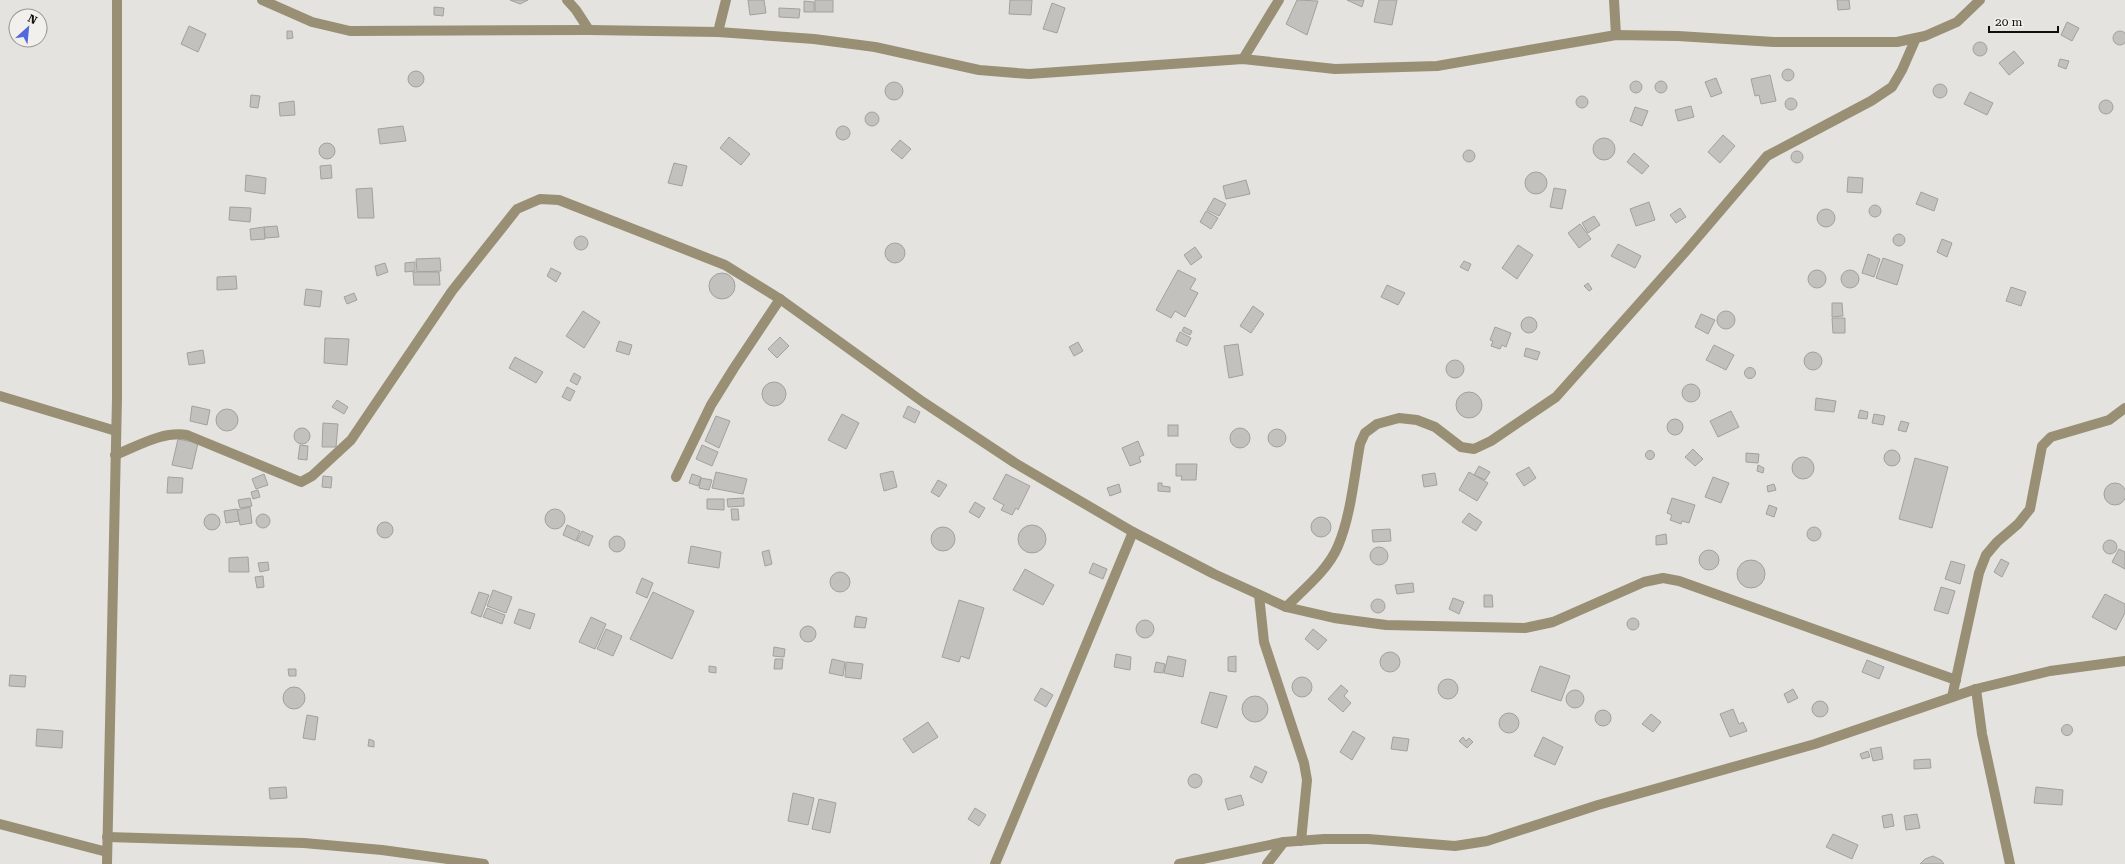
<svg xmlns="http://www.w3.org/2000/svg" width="2125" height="864" viewBox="0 0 2125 864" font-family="'Roboto Serif',serif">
  <rect width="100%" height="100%" fill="#e4e3df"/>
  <g fill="#c2c1bd" stroke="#a3a19e">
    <path d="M510 0H528L520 4Z"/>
    <path d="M748 0H764L766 13 750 15Z"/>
    <rect x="815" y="0" width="18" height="12"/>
    <path d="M1010 0H1032L1031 15 1009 14Z"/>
    <path d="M1297 0 1318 1 1307 35 1286 24Z"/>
    <path d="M1347 0H1364L1362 7Z"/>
    <path d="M1379 0H1397L1392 25 1374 22Z"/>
    <path d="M1837 0H1849L1850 9 1838 10Z"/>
    <path d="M804 1 814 2V12H804Z"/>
    <path d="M1052 3 1065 8 1057 33 1043 29Z"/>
    <path d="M434 7 444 8 443 16 434 15Z"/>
    <path d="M779 8 800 9 799 18 779 17Z"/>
    <path d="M2067 22 2079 28 2072 41 2061 35Z"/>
    <path d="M189 26 206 34 198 52 181 44Z"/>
    <path d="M287 31H292L293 38 287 39Z"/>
    <circle cx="2120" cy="38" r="7"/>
    <circle cx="1980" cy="49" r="7"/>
    <path d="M2014 51 2024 63 2009 75 1999 63Z"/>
    <path d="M2060 59 2069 61 2066 69 2058 66Z"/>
    <circle cx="1788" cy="75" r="6"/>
    <circle cx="416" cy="79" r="8"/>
    <path d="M1770 75 1776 101 1761 104 1759 95 1755 96 1751 79Z"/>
    <path d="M1716 78 1722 93 1711 97 1705 82Z"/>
    <circle cx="1636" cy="87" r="6"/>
    <circle cx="1661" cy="87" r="6"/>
    <circle cx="894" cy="91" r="9"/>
    <circle cx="1940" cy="91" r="7"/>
    <path d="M1970 92 1993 103 1987 115 1964 104Z"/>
    <path d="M251 95 260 96 258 108 250 107Z"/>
    <circle cx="1582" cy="102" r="6"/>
    <circle cx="1791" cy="104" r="6"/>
    <circle cx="2106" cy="107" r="7"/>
    <path d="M294 101 295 115 280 116 279 103Z"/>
    <path d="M1691 106 1694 117 1678 121 1675 110Z"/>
    <path d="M1635 107 1648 111 1642 126 1630 121Z"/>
    <circle cx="872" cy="119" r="7"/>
    <path d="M403 126 406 141 380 144 378 129Z"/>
    <circle cx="843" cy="133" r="7"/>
    <path d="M1723 135 1735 146 1720 163 1708 152Z"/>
    <path d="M729 137 750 154 741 165 720 148Z"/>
    <circle cx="1604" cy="149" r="11"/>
    <path d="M900 140 911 149 902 159 891 150Z"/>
    <circle cx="327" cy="151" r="8"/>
    <circle cx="1469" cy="156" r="6"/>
    <circle cx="1797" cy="157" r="6"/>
    <path d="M1634 153 1649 166 1642 174 1627 162Z"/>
    <path d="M674 163 687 166 682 186 668 183Z"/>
    <path d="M331 165 332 178 321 179 320 166Z"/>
    <circle cx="1536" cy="183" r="11"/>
    <path d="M246 175 266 178 265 194 245 191Z"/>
    <path d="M1848 177 1863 178 1862 193 1847 192Z"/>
    <path d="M1246 180 1250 194 1226 199 1223 186Z"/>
    <path d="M372 188 374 218H358L356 189Z"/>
    <path d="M1554 188 1566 190 1562 209 1550 207Z"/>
    <path d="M1921 192 1938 199 1934 211 1916 204Z"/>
    <path d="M1214 198 1226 204 1219 216 1207 210Z"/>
    <path d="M1649 202 1655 220 1636 226 1630 209Z"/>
    <circle cx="1875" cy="211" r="6"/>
    <path d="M230 207 251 208 250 222 229 220Z"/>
    <path d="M1680 208 1686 217 1676 223 1670 215Z"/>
    <circle cx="1826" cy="218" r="9"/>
    <path d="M1206 211 1218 218 1211 229 1200 222Z"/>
    <path d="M1594 216 1600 225 1588 233 1582 223Z"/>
    <path d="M1580 224 1591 239 1579 248 1568 233Z"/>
    <path d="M277 226 279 237 265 238 264 227Z"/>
    <path d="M264 227 265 239 251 240 250 229Z"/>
    <circle cx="1899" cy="240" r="6"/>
    <circle cx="581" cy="243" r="7"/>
    <path d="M1942 239 1952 243 1947 257 1937 252Z"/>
    <circle cx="895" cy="253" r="10"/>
    <path d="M1618 244 1641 256 1635 268 1611 256Z"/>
    <path d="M1518 245 1533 255 1517 279 1502 268Z"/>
    <path d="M1195 247 1202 257 1191 265 1184 255Z"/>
    <path d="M1868 254 1880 259 1874 277 1862 273Z"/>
    <path d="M440 258 441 271 417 272 416 259Z"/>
    <path d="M1883 258 1903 265 1897 285 1876 278Z"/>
    <path d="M1464 261 1471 264 1468 271 1460 267Z"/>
    <path d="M415 262V271L405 272V263Z"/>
    <path d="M385 263 388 272 377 276 375 266Z"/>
    <path d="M551 268 561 273 556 282 547 276Z"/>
    <circle cx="1817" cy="279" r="9"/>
    <circle cx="1850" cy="279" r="9"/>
    <path d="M1178 270 1196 279 1190 289 1198 293 1185 317 1175 311 1171 318 1156 310Z"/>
    <path d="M413 272H439L440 285H414Z"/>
    <circle cx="722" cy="286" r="13"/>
    <path d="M236 276 237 289 217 290V277Z"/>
    <path d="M1588 283 1592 289 1589 291 1584 286Z"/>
    <path d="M1387 285 1405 293 1398 305 1381 297Z"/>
    <path d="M2011 287 2026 292 2021 306 2006 301Z"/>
    <path d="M306 289 322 291 320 307 304 305Z"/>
    <path d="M354 293 357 300 347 304 344 297Z"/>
    <path d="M1832 303H1842L1843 316 1832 317Z"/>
    <path d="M1253 306 1264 314 1251 333 1240 326Z"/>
    <circle cx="1726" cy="320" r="9"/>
    <path d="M583 311 600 322 584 348 566 336Z"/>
    <path d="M1701 314 1715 320 1708 334 1695 327Z"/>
    <circle cx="1529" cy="325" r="8"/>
    <path d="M1832 318H1845V333H1833Z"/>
    <path d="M1184 327 1192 331 1190 335 1182 331Z"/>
    <path d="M1495 327 1511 333 1506 347 1502 345 1500 349 1491 346 1493 341 1490 340Z"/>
    <path d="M1180 332 1191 338 1187 346 1176 341Z"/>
    <path d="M780 337 789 346 777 358 768 349Z"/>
    <path d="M325 338 349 339 347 365 324 363Z"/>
    <path d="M619 341 632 345 629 355 616 351Z"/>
    <path d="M1078 342 1083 351 1074 356 1069 347Z"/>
    <path d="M1238 344 1243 375 1229 378 1224 346Z"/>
    <path d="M1714 345 1734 355 1726 370 1706 360Z"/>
    <path d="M1526 348 1540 352 1537 360 1524 356Z"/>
    <path d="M203 350 205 363 189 365 187 353Z"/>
    <circle cx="1813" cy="361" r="9"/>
    <path d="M515 357 543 372 536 383 509 368Z"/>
    <circle cx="1455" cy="369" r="9"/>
    <circle cx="1750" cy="373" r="5.5"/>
    <path d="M574 373 581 377 577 385 570 381Z"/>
    <circle cx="774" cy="394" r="12"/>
    <circle cx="1691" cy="393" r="9"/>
    <path d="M567 387 575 391 570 401 562 397Z"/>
    <circle cx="1469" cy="405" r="13"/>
    <path d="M1816 398 1836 401 1834 412 1815 410Z"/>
    <path d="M337 400 348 407 344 414 332 407Z"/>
    <path d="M192 406 210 410 207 425 190 421Z"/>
    <path d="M908 406 920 412 915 423 903 417Z"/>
    <circle cx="227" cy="420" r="11"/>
    <path d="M1860 410 1868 412 1867 419 1858 418Z"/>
    <path d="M1731 411 1739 427 1718 437 1710 421Z"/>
    <path d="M842 414 859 423 846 449 828 440Z"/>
    <path d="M1874 414 1885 416 1883 425 1872 423Z"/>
    <path d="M716 416 730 421 719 448 705 441Z"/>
    <circle cx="1675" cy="427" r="8"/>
    <path d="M1901 421 1909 423 1906 432 1898 430Z"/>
    <path d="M323 423 338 424 336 447H322Z"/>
    <rect x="1168" y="425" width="10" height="11"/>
    <circle cx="1240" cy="438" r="10"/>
    <circle cx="302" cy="436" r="8"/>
    <circle cx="1277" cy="438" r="9"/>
    <path d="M178 439 198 443 192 469 172 465Z"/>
    <path d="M1138 441 1144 455 1139 457 1141 462 1130 466 1122 448Z"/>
    <path d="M300 445 308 446 307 460 298 459Z"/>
    <path d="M702 445 718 452 712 466 696 459Z"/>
    <path d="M1693 449 1703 459 1695 466 1685 457Z"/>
    <circle cx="1892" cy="458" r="8"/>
    <circle cx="1650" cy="455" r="4.5"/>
    <path d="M1746 453 1759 454 1758 463 1746 462Z"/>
    <circle cx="1803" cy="468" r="11"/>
    <path d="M1915 458 1948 467 1932 528 1899 519Z"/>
    <path d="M1176 464H1197L1196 480H1181L1182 476H1176Z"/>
    <path d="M1758 465 1764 468 1763 473 1757 471Z"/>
    <path d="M1479 466 1490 472 1485 480 1474 475Z"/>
    <path d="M1529 467 1536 478 1524 486 1516 474Z"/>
    <path d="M893 471 897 487 884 491 880 474Z"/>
    <path d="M716 472 747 479 743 494 712 488Z"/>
    <path d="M1469 472 1488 483 1477 501 1459 490Z"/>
    <path d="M1435 473 1437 485 1424 487 1422 475Z"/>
    <path d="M264 474 268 485 256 489 252 479Z"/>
    <path d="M692 474 701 477 698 486 689 483Z"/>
    <path d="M1006 474 1030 486 1018 510 1016 508 1012 515 1001 510 1004 505 993 499Z"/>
    <path d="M323 476 332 477 331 488 322 487Z"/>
    <path d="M168 477 183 478 182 493H167Z"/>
    <path d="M1713 477 1729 483 1721 503 1705 497Z"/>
    <path d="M701 478 712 480 709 490 699 488Z"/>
    <path d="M938 480 947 485 939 497 931 492Z"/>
    <path d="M1158 483H1162V486L1170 487V492L1158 491Z"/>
    <circle cx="2115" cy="494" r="11"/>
    <path d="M1119 484 1121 492 1110 496 1107 488Z"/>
    <path d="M1774 484 1776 490 1768 492 1767 486Z"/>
    <path d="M258 490 260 497 253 499 251 492Z"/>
    <path d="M250 498 252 506 240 508 238 500Z"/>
    <path d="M744 498V506L728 507 727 499Z"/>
    <path d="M1672 498 1695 505 1689 523 1682 521 1681 524 1670 520 1672 515 1667 513Z"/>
    <path d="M707 499H724V510L707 509Z"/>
    <path d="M975 502 985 508 979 518 969 512Z"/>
    <path d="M1769 505 1777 508 1774 517 1766 514Z"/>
    <path d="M250 507 252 523 240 525 237 510Z"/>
    <path d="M237 509 239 521 226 523 224 511Z"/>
    <path d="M731 509H738L739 520H732Z"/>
    <circle cx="555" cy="519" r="10"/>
    <path d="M1469 513 1482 522 1476 531 1462 522Z"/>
    <circle cx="212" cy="522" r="8"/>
    <circle cx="263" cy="521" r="7"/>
    <circle cx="1321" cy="527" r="10"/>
    <circle cx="385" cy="530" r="8"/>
    <path d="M567 525 580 531 576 541 563 535Z"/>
    <circle cx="1032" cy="539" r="14"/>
    <circle cx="1814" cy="534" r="7"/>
    <circle cx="943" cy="539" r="12"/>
    <path d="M1390 529 1391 541 1373 542 1372 530Z"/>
    <path d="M582 531 593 536 589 546 577 541Z"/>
    <path d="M1666 534 1667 544 1656 545V536Z"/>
    <circle cx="617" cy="544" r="8"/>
    <circle cx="2110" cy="547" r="7"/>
    <path d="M691 546 721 552 719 568 688 563Z"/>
    <circle cx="1379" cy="556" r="9"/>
    <path d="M2119 549 2125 552V569L2112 562Z"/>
    <path d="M769 550 772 564 765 566 762 552Z"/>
    <circle cx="1709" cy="560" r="10"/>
    <path d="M248 557 249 572H229V558Z"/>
    <path d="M2001 559 2009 563 2002 577 1994 572Z"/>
    <circle cx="1751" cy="574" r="14"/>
    <path d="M1951 561 1965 565 1960 584 1945 579Z"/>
    <path d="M268 562 269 570 260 572 258 563Z"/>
    <path d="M1093 563 1107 569 1103 579 1089 573Z"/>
    <path d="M1025 569 1054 585 1043 605 1013 590Z"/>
    <circle cx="840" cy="582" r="10"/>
    <path d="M263 576 264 587 257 588 255 577Z"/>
    <path d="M642 578 653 583 647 598 636 593Z"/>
    <path d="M1413 583 1414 592 1397 594 1395 585Z"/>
    <path d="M1941 587 1955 591 1948 614 1934 610Z"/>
    <path d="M493 590 512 597 506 613 487 606Z"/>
    <path d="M479 592 489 595 481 617 471 613Z"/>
    <path d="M653 592 694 611 672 659 630 639Z"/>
    <path d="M2105 594 2125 604V613L2116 630 2092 617Z"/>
    <path d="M1484 595H1492L1493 607H1484Z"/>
    <path d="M1453 598 1464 602 1459 614 1449 609Z"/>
    <circle cx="1378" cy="606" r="7"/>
    <path d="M959 600 984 608 969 659 961 656 959 662 942 657Z"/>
    <path d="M487 608 505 615 502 624 483 617Z"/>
    <path d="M519 609 535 614 530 629 514 623Z"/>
    <path d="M856 616 867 618 865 628 854 627Z"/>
    <path d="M591 617 606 624 595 649 579 642Z"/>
    <circle cx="1633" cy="624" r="6"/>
    <circle cx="1145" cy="629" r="9"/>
    <circle cx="808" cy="634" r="8"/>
    <path d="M606 629 622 636 613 656 597 649Z"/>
    <path d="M1313 629 1327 640 1318 650 1305 639Z"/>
    <path d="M774 647 785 649 784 657 773 656Z"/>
    <circle cx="1390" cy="662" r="10"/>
    <path d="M1116 654 1131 657 1130 670 1114 667Z"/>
    <path d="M1168 656 1186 660 1183 677 1164 673Z"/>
    <path d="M1236 656V672L1228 671V657Z"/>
    <path d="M775 659H783L782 669H774Z"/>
    <path d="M832 659 845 662 843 676 829 673Z"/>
    <path d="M1867 660 1884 667 1879 679 1862 672Z"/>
    <path d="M846 662 863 664 861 679 845 677Z"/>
    <path d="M1156 662 1165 664 1163 673 1154 672Z"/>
    <path d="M709 666 716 667V673L709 672Z"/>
    <path d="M1540 666 1570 676 1561 701 1531 691Z"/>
    <path d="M288 669H296V676H289Z"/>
    <path d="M10 675 26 676 25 687 9 686Z"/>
    <circle cx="1302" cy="687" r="10"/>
    <circle cx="1448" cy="689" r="10"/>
    <path d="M1341 685 1348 691 1344 696 1351 703 1343 712 1328 699Z"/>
    <circle cx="294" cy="698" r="11"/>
    <path d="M1041 688 1053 695 1046 707 1034 700Z"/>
    <path d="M1793 689 1798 698 1788 703 1784 694Z"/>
    <circle cx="1575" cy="699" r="9"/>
    <path d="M1210 692 1227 696 1217 728 1201 723Z"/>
    <circle cx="1255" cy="709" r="13"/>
    <circle cx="1820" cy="709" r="8"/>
    <path d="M1733 709 1739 724 1743 722 1747 731 1730 737 1720 714Z"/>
    <circle cx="1603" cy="718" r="8"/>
    <circle cx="1509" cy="723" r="10"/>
    <path d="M1651 714 1661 722 1653 732 1642 724Z"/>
    <path d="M307 715 318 717 315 740 303 738Z"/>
    <path d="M928 722 938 737 913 753 903 739Z"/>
    <circle cx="2067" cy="730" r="5.5"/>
    <path d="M37 729 63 731 62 748 36 746Z"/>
    <path d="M1353 731 1365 738 1352 760 1340 752Z"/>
    <path d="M1393 737 1409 739 1407 751 1391 749Z"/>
    <path d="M1463 737 1466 741 1469 738 1473 742 1467 748 1459 741Z"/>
    <path d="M1543 737 1563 747 1555 765 1534 756Z"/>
    <path d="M369 739 374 741V747L368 746Z"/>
    <path d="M1881 747 1883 759 1873 761 1870 749Z"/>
    <path d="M1868 751 1870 757 1862 759 1860 754Z"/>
    <path d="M1930 759 1931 768 1914 769V760Z"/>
    <path d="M1255 766 1267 772 1262 783 1250 777Z"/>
    <circle cx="1195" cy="781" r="7"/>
    <path d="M286 787 287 798 270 799 269 788Z"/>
    <path d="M2036 787 2063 790 2062 805 2034 803Z"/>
    <path d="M793 793 814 798 808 825 788 821Z"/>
    <path d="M1241 795 1244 805 1228 810 1225 799Z"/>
    <path d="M819 799 836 803 830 833 812 829Z"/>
    <path d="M975 808 986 815 979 826 968 819Z"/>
    <path d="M1892 814 1894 826 1884 828 1882 816Z"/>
    <path d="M1917 814 1920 828 1906 830 1904 816Z"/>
    <path d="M1833 834 1858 845 1852 859 1826 847Z"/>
    <path d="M1933 856 1941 860 1944 864H1920L1925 859Z"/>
  </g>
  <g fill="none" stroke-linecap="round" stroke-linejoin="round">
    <g stroke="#988f74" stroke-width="10">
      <path d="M262 0 312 22 350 31 589 30 718 32 814 39 875 47 979 70 1029 74 1243 59 1335 69 1437 66 1616 35 1678 36 1774 42H1897L1925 36 1957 22 1980 0"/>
      <path d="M567 0 576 10 589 30"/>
      <path d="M1614 0 1616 35"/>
      <path d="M718 32 726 0"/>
      <path d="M1243 59 1279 0"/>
      <path d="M0 396 116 431"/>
      <path d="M115 455C138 446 162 431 187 435L301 482 312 476 351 440 452 291 517 209 540 199 559 200 725 265 780 299 923 402 1015 463 1133 532 1214 574 1286 607 1334 618 1386 625 1525 628 1553 622 1644 582 1663 578 1679 581 1956 680"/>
      <path d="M676 477 711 405 734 368 780 299"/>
      <path d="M1259 595 1264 642 1304 763 1307 780 1301 841"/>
      <path d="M1286 607C1304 589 1328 570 1338 546 1351 515 1354 477 1360 444L1365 433 1377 424 1399 418 1417 420 1435 427 1461 447 1474 449 1491 441 1556 397 1686 251 1767 156 1871 101 1892 87 1902 70 1916 38"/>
      <path d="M1976 689 1982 734 2010 864"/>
      <path d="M1952 697 1979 573 1986 555 1997 542 2018 524 2030 509 2042 446 2051 437 2109 420 2125 408"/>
      <path d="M0 824 107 852"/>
      <path d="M107 837 304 843 382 850 484 864"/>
      <path d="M107 864 117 398V0"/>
      <path d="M995 864 1133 532"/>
      <path d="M1179 864 1284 842 1324 839H1368L1455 846 1487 841 1598 805 1815 744 1976 689 2050 671 2125 661"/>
      <path d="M1267 864 1284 842"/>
    </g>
  </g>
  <g transform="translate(28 28) rotate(27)"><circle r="19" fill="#f2f0ec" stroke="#989693"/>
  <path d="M0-3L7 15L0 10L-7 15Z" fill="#5269de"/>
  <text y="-6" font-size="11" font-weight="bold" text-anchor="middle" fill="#100f0e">N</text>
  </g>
  <path d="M1989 26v6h69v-6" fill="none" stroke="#100f0e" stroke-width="2"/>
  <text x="1995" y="26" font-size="12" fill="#100f0e" stroke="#f2f0ec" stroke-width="3" paint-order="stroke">20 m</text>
</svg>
